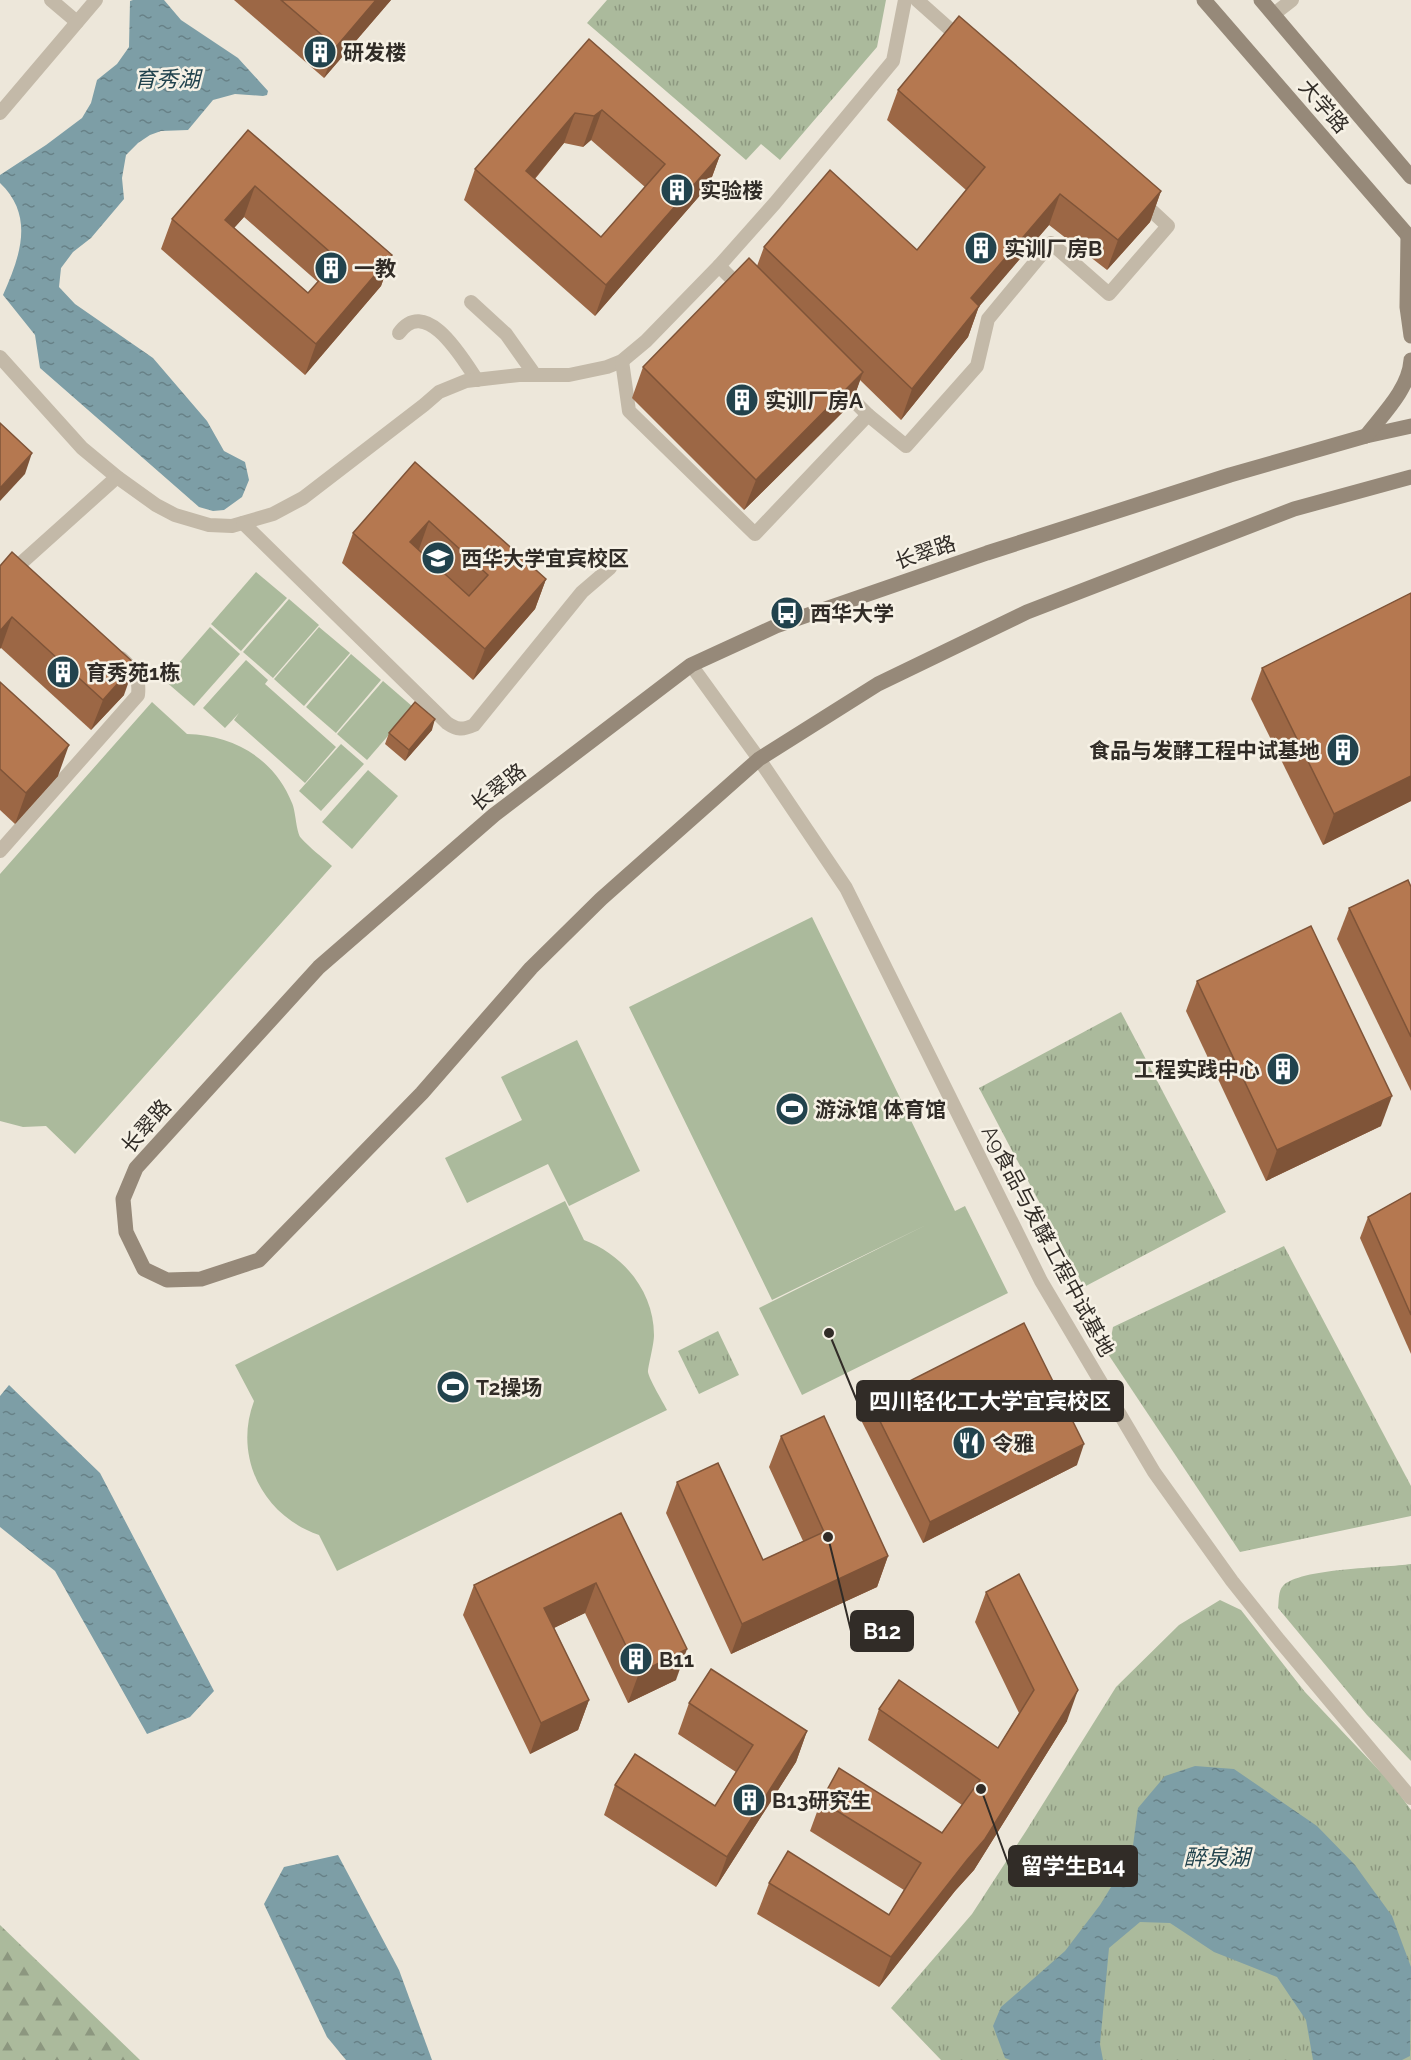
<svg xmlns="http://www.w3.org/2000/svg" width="1411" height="2060" viewBox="0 0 1411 2060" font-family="Raleway,'Noto Sans SC',sans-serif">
  <defs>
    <pattern id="grass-tufts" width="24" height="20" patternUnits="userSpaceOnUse" patternTransform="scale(1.5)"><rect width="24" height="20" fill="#abba9c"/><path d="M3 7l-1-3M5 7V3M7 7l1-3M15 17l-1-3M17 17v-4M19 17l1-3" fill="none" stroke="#8c977f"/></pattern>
    <pattern id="forest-firs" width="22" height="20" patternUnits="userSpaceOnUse" patternTransform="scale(1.5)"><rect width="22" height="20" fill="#abba9c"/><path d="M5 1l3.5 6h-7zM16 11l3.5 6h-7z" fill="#8c977f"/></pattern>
    <pattern id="water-ripples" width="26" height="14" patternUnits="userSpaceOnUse" patternTransform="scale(1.5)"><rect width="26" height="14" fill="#7d9ea6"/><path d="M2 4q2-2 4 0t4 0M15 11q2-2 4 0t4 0" fill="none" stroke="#678187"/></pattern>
  </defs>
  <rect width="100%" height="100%" fill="#ede7da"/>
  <g fill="url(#grass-tufts)">
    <path d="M607 0H886L877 47 780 160 761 144 746 160 587 23Z"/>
    <path d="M1121 1012 1226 1212 1084 1287 979 1088Z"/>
    <path d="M1284 1246 1411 1486V1516L1240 1552 1108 1354 1113 1327Z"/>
    <path d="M718 1331 739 1375 699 1394 678 1351Z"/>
    <path d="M1411 1564V1761L1367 1715 1278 1608C1279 1601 1278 1591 1283 1586 1299 1568 1385 1568 1411 1564Z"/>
    <path d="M1220 1600 1241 1610 1305 1692 1393 1785 1411 1810V2060H941L891 2008 972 1914 1026 1831 1116 1687 1179 1625Z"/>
  </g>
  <path fill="url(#forest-firs)" d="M0 1925 140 2060H0Z"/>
  <g fill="#abba9c">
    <path d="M256 572 287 598 241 651 211 624Z"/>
    <path d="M289 599 319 625 273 678 243 652Z"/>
    <path d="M210 627 240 654 194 706 164 680Z"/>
    <path d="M319 627 350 653 304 706 274 679Z"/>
    <path d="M351 654 381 680 336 733 306 707Z"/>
    <path d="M246 660 268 680 265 684 336 747 305 783 234 720 239 713 225 728 203 708Z"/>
    <path d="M383 681 413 707 367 760 337 734Z"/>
    <path d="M152 702 187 734C233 735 274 758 292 803 296 812 296 832 301 838 310 848 322 857 332 866L75 1154 46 1126 23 1127 0 1121V874Z"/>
    <path d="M341 744 364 764 321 811 299 791Z"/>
    <path d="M368 770 398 796 352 849 322 822Z"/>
    <path d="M812 917 955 1211 965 1206 1008 1293 802 1395 759 1308 926 1225 772 1300 629 1007Z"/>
    <path d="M577 1040 640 1171 569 1206 548 1164 467 1203 445 1158 522 1120 501 1077Z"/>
    <path d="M565 1201 584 1240C624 1255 654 1292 654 1335 654 1345 648 1366 648 1372 649 1379 663 1402 667 1410L337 1571 319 1535C263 1516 233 1457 254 1401L235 1365Z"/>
  </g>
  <g fill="url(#water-ripples)">
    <path d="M133 0H164L181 20 238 58 268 91 267 95 263 96 235 94 213 100 188 130 161 131 150 135 138 143 126 155 122 178 124 199 91 238 73 252 61 268 59 287 75 304 153 358 207 421 224 451 245 462 249 480 242 497 224 510 213 511 199 507 40 368 35 335 3 295C20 257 35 216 0 183V175L46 145 82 118 91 103 97 80 117 64 129 47 130 1Z"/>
    <path d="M9 1385 100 1473 214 1691 190 1717 147 1734 55 1571 0 1527V1396Z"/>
    <path d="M1195 1766 1234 1769 1317 1826 1355 1865 1392 1916 1411 1967 1410 2056 1402 2060H1313L1306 2020 1277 1977 1214 1952 1170 1923 1140 1922 1109 1948 1100 2044 1103 2060H1010L1005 2058 993 2026 1001 2007 1065 1951 1100 1905 1132 1853 1138 1808 1165 1776Z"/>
    <path d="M338 1855 399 1970 432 2060H346L327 2037 264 1904 284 1867Z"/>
  </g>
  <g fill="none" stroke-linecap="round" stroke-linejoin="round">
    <g stroke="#c3b9a8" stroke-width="14">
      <path d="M51 0 77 22"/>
      <path d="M917 0 963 41"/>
      <path d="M1274 14 1292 0"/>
      <path d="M0 113 96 0"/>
      <path d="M719 266 743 290"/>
      <path d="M471 302 506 334 535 375"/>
      <path d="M399 333C426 295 463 359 477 380"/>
      <path d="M0 357 82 448 117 477 156 505 175 515 209 525 232 526 273 514 303 498 424 405 439 392 466 381 519 375H569L607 367 622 361 646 341 719 266 775 203 893 61 905 0"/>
      <path d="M622 361 629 411 755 534 868 415 906 446 977 366 988 319 1051 243 1109 294 1168 226 1140 200"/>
      <path d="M840 387 868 415"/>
      <path d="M243 523 447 723C457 730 463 730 474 725L582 592 610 568"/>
      <path d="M0 578 19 565 117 477"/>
      <path d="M691 665 759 759 846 888 1041 1281 1154 1472 1232 1581 1279 1640 1411 1798"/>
      <path d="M0 851 138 695C140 676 134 670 121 658"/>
    </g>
    <g stroke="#968979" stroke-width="15">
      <path d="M1204 0 1411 239"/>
      <path d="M1261 0 1411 177"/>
      <path d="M1408 236 1407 307 1411 336"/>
      <path d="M1411 426 1366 436 1230 475 987 553 776 626 691 665 494 815 319 967 136 1168 123 1199 126 1232 144 1269 167 1280 201 1279 259 1260 422 1093 531 968 601 899 759 759 878 684 1027 612 1294 509 1411 477"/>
      <path d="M1366 436C1383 414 1409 389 1411 360"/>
    </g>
  </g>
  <g fill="#9c6745" fill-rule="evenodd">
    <path d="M234 0H391L324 78Z"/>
    <path d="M589 39 720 155 709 185 595 316 464 200 475 169ZM591 140 645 187 601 237 535 179 564 143 583 147Z"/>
    <path d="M898 90 1161 191 1150 222 1107 270 1049 225 979 306 968 337 901 420 860 380 852 403 744 510 632 398 643 367 757 266 764 247 917 250 966 190 887 120Z"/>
    <path d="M248 130 392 255 381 286 305 375 161 249 172 219ZM244 217 318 282 308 293 234 228Z"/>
    <path d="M415 462 546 579 535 609 473 680 342 563 353 533Z"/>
    <path d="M0 566 124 695 91 730 1 648Z"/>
    <path d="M1411 593V801L1323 845 1251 699 1262 668Z"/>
    <path d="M0 682 58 776 15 824 0 810Z"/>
    <path d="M432 730 405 761 385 744 389 733Z"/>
    <path d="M1411 887V1091L1337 939 1349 908Z"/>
    <path d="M1197 981 1381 1126 1266 1181 1186 1011Z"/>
    <path d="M1411 1193V1354L1360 1238 1368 1217Z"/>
    <path d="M870 1401 1077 1465 923 1543 862 1422Z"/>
    <path d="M781 1436 888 1556 877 1587 731 1654 666 1513 677 1482 763 1560 803 1541 769 1467Z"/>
    <path d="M621 1513 676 1680 628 1703 585 1613 554 1628 589 1700 578 1730 530 1754 463 1615 474 1585Z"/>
    <path d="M986 1592 1067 1721 974 1870 955 1891 879 1987 757 1914 769 1883 889 1915 904 1890 810 1831 821 1801 942 1833 962 1805 868 1740 879 1709 998 1748 1019 1713 975 1622Z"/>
    <path d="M689 1703 807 1731 796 1762 716 1887 604 1815 615 1785 715 1806 736 1772 678 1734Z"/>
  </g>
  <g fill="#7f5438">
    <path d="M376 0H391L324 78 336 47Z"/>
    <path d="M602 110 591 140 583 147 594 116Z"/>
    <path d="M575 113 564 143 515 202 526 171Z"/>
    <path d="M720 155 709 185 595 316 606 285Z"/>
    <path d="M255 186 244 217 214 250 225 220Z"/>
    <path d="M1161 191 1150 222 1107 270 1118 240Z"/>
    <path d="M1060 194 1049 225 960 329 971 298Z"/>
    <path d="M392 255 381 286 305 375 316 344Z"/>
    <path d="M979 306 968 337 901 420 912 389Z"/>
    <path d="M863 372 852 403 744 510 756 480Z"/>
    <path d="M32 453 25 474 0 501V488Z"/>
    <path d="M429 521 418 552 410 542Z"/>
    <path d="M546 579 535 609 473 680 485 649Z"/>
    <path d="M12 617 1 648 0 649V631Z"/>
    <path d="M135 664 124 695 91 730 103 700Z"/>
    <path d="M435 719 432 730 405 761 409 750Z"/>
    <path d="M69 745 58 776 15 824 26 793Z"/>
    <path d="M1411 776V801L1323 845 1334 814Z"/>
    <path d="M1392 1096 1381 1126 1266 1181 1277 1150Z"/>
    <path d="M1084 1444 1077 1465 923 1543 930 1522Z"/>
    <path d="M888 1556 877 1587 731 1654 742 1624Z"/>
    <path d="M596 1583 585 1613 533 1638 544 1608Z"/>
    <path d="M687 1649 676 1680 628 1703 639 1673Z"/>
    <path d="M1078 1690 1067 1721 974 1870 955 1891 879 1987 891 1957Z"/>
    <path d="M589 1700 578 1730 530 1754 541 1723Z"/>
    <path d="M807 1731 796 1762 716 1887 727 1857Z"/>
  </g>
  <g fill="#b57850" stroke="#7f5438" stroke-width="1.5" fill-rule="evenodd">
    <path d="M281 0H376L336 47Z"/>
    <path d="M959 16 1161 191 1118 240 1060 194 971 298 979 306 912 389 764 247 830 170 917 250 985 167 898 90Z"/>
    <path d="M589 39 720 155 606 285 475 169ZM602 110 665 164 601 237 526 171 575 113 594 116Z"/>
    <path d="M248 130 392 255 316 344 172 219ZM255 186 338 259 308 293 225 220Z"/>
    <path d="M749 258 863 372 756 480 643 367Z"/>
    <path d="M0 423 32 453 0 488Z"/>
    <path d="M415 462 546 579 485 649 353 533ZM429 521 488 575 469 596 410 542Z"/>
    <path d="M12 552 135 664 103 700 12 617 0 631V566Z"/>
    <path d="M1411 593V776L1334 814 1262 668Z"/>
    <path d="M0 682 69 745 26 793 0 769Z"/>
    <path d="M415 702 435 719 409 750 389 733Z"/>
    <path d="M1408 880 1411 887V1037L1349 908Z"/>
    <path d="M1311 926 1392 1096 1277 1150 1197 981Z"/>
    <path d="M1411 1193V1315L1368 1217Z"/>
    <path d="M1024 1323 1084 1444 930 1522 870 1401Z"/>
    <path d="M824 1416 888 1556 742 1624 677 1482 718 1463 763 1560 824 1532 781 1436Z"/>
    <path d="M621 1513 687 1649 639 1673 596 1583 544 1608 589 1700 541 1723 474 1585Z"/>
    <path d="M1019 1574 1078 1690 985 1839 967 1860 891 1957 769 1883 788 1851 889 1915 921 1863 821 1801 839 1768 942 1833 980 1780 879 1709 899 1680 998 1748 1034 1690 986 1592Z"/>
    <path d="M711 1669 807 1731 727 1857 615 1785 635 1754 715 1806 753 1745 689 1703Z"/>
  </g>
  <defs>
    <g id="building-disc" transform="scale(1.725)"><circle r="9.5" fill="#22434d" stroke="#f6f1e5"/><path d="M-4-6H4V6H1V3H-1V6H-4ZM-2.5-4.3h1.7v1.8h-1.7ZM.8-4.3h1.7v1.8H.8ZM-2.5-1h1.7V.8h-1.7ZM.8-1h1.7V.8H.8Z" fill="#fff"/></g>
    <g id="university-disc" transform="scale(1.725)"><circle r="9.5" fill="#22434d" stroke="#f6f1e5"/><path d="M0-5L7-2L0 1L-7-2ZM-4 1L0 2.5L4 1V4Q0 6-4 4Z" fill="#fff"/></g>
    <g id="bus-disc" transform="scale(1.725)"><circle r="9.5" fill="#22434d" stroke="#f6f1e5"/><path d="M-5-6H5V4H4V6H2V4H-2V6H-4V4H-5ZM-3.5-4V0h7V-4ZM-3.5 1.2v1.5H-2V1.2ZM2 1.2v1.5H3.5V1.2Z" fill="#fff"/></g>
    <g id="stadium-disc" transform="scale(1.725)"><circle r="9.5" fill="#22434d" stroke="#f6f1e5"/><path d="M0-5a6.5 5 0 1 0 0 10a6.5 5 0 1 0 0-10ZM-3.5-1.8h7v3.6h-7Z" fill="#fff"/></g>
    <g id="restaurant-disc" transform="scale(1.725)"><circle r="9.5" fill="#22434d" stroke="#f6f1e5"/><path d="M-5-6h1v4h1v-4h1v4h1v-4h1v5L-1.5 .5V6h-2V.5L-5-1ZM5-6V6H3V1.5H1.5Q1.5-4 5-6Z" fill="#fff"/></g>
  </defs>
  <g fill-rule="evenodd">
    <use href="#building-disc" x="320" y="52"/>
    <use href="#building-disc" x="677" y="190"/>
    <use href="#building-disc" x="981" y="248"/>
    <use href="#building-disc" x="331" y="268"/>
    <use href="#building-disc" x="742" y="400"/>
    <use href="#university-disc" x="438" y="558"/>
    <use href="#bus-disc" x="787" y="613"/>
    <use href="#building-disc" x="63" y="672"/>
    <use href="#building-disc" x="1343" y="750"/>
    <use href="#building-disc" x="1283" y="1069"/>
    <use href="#stadium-disc" x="792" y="1109"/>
    <use href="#stadium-disc" x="453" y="1387"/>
    <use href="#restaurant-disc" x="969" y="1443"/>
    <use href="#building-disc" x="636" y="1659"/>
    <use href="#building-disc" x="749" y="1800"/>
  </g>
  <g text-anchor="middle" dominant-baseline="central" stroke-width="5" stroke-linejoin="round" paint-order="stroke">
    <g font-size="21" font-weight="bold" fill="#312c27" stroke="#f6f1e5" text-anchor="start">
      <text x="343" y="52">研发楼</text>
      <text x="700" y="190">实验楼</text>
      <text x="1004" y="248">实训厂房B</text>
      <text x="354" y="268">一教</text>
      <text x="765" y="400">实训厂房A</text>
      <text x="461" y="558">西华大学宜宾校区</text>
      <text x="810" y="613">西华大学</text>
      <text x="86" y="672">育秀苑1栋</text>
      <text x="1320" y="750" text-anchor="end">食品与发酵工程中试基地</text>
      <text x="1260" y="1069" text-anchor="end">工程实践中心</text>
      <text x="815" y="1109">游泳馆 体育馆</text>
      <text x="476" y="1387">T2操场</text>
      <text x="992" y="1443">令雅</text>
      <text x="659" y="1659">B11</text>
      <text x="772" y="1800">B13研究生</text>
    </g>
    <g font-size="21" fill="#312c27" stroke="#f6f1e5">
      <text transform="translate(1324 106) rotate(49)">大学路</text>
      <text transform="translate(925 552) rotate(-19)">长翠路</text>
      <text transform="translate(498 787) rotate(-38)">长翠路</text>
      <text transform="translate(146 1126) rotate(-49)">长翠路</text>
      <text transform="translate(1048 1241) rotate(62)">A9食品与发酵工程中试基地</text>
    </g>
    <g font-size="22" font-style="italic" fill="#22434d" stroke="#f6f1e5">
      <text x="167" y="79">育秀湖</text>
      <text x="1217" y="1857">醉泉湖</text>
    </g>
  </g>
  <path fill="none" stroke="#312c27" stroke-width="2" d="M829 1333L857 1401M828 1537L851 1631M981 1789L1009 1866"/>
  <g fill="#312c27" stroke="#f6f1e5" stroke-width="2">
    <circle cx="829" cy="1333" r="6"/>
    <circle cx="828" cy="1537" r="6"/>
    <circle cx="981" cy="1789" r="6"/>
  </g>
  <g fill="#312c27" stroke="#312c27" stroke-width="2">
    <rect x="857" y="1381" width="266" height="40" rx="6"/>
    <rect x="851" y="1611" width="62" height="40" rx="6"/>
    <rect x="1009" y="1846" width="128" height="40" rx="6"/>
  </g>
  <g font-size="22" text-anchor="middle" font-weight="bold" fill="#fff">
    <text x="990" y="1409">四川轻化工大学宜宾校区</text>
    <text x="882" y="1639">B12</text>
    <text x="1073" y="1874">留学生B14</text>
  </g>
</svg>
